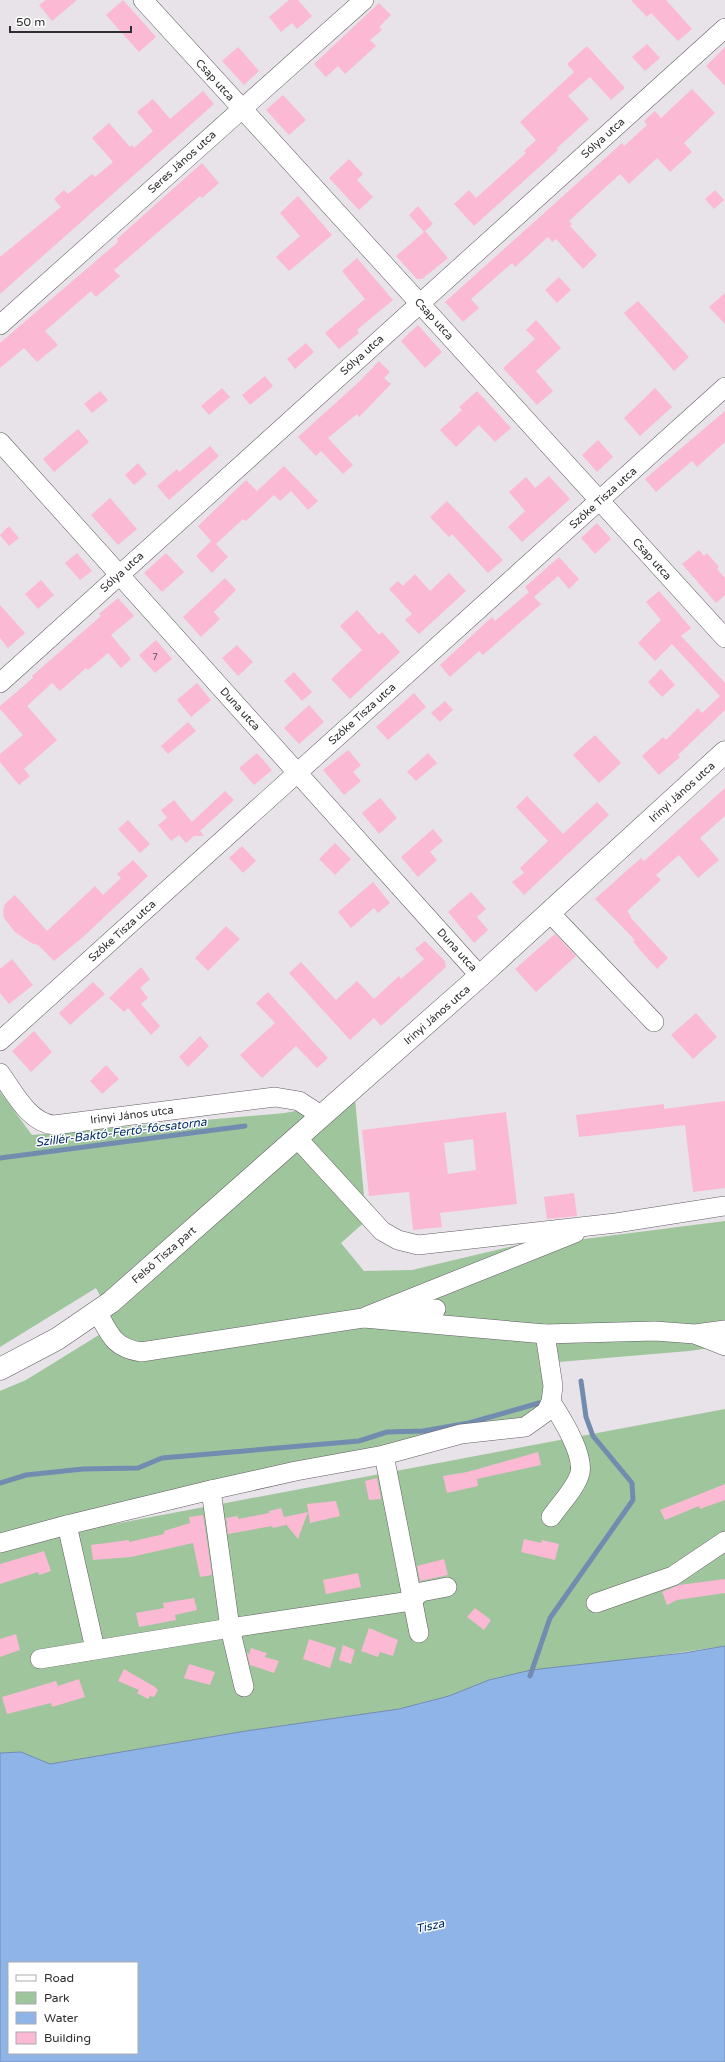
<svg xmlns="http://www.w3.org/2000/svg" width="725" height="2062" viewBox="0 0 725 2062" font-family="'Varela Round',sans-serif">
  <rect width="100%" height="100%" fill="#e8e3e8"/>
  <g fill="#9fc59d">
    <path d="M0 1092 32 1135 285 1113 355 1099 364 1196 377 1211 341 1243 364 1271 412 1270 530 1242 576 1240 725 1221V1346L689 1351 547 1363 546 1400 526 1420 0 1540V1391L26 1380 115 1325 96 1288 0 1347Z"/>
    <path d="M725 1409V1646L489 1680 449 1696 399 1709 246 1731 50 1764 21 1752 0 1753V1550L77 1531Z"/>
  </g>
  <path fill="#8fb4e7" stroke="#728cb0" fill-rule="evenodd" d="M725 1646V2062H0V1753L21 1752 50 1764 246 1731 399 1709 449 1696 489 1680 531 1670 684 1653ZM9 1963H137V2053H9Z"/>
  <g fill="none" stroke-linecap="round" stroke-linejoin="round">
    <g stroke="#728cb0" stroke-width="5">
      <path d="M0 1158 245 1126"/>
      <path d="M0 1483 26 1475 83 1469 138 1468 162 1458 359 1441 387 1432 423 1431 469 1423 539 1403"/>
      <path d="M530 1676 550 1618 633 1500 632 1483 593 1436 586 1417 581 1381"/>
    </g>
  </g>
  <g fill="#fbb9d3" fill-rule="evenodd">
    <path d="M46 0H77L52 21 39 5Z"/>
    <path d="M123 0 156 37 139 52 106 15Z"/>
    <path d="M289 0H298L312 16 297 29 292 23 281 32 269 17Z"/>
    <path d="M631 0H666L692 29 678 41 651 13 647 17Z"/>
    <path d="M379 3 391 15 379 27 382 30 370 40 376 46 345 74 338 66 326 77 314 64Z"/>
    <path d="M647 44 660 58 645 71 632 57Z"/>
    <path d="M587 46 625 88 611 100 590 77 568 96 589 119 557 148 558 150 474 226 454 204 469 190 476 198 526 153 524 151 536 140 520 122 574 72 567 64Z"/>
    <path d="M238 47 259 71 244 85 222 61Z"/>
    <path d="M725 47V86L706 66Z"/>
    <path d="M692 89 715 113 684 143 692 152 670 172 657 158 629 184 620 174 569 221 572 224 570 226 597 255 583 269 556 239 552 242 548 237 515 267 512 263 471 299 479 308 463 322 445 302 622 143 624 146 647 125 644 121 655 111 661 118Z"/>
    <path d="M203 91 214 104 0 294V257L61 207 54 199 64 190 68 194 92 174 95 177 113 162 92 138 109 123 130 147 132 145 134 148 153 131 137 112 153 99 170 119Z"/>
    <path d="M283 95 306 120 289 135 266 110Z"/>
    <path d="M349 159 363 174 357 180 373 197 359 210 329 178Z"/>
    <path d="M202 163 219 183 202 198 200 196 114 270 120 276 96 297 91 291 45 331 58 345 37 362 24 348 0 368V343L118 242 117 239Z"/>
    <path d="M715 190 724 200 714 209 705 199Z"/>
    <path d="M298 196 332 235 289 271 276 257 300 236 280 213Z"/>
    <path d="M418 206 433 224 425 231 448 258 422 279H417L396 256 424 232 409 215Z"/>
    <path d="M357 258 393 300 357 330 359 333 339 349 325 333 365 299 342 271Z"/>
    <path d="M559 277 571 290 557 303 545 290Z"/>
    <path d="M725 293V324L709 307Z"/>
    <path d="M638 301 689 357 674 371 624 313Z"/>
    <path d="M536 320 561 348 536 371 553 391 537 405 503 368 535 339 526 330Z"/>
    <path d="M418 325 442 352 425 368 401 341Z"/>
    <path d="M306 343 314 352 295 369 287 359Z"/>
    <path d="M379 361 390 372 384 378 391 384 359 417 357 414 328 438 353 465 343 474 321 451 316 456 298 437 360 381Z"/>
    <path d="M265 376 273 386 250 405 242 395Z"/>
    <path d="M222 388 230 397 209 415 201 406Z"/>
    <path d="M655 388 672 407 640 436 624 418Z"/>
    <path d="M100 391 108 400 92 413 84 404Z"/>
    <path d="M477 391 511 428 495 442 479 425 456 447 440 430 462 410 459 407Z"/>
    <path d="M725 411V442L697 467 692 461 656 492 645 479Z"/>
    <path d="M78 429 89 442 54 472 43 459Z"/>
    <path d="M598 440 613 457 597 472 582 455Z"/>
    <path d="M210 446 219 456 169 500 157 486 177 469 179 472Z"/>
    <path d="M138 463 147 474 134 485 125 475Z"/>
    <path d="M284 466 318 501 308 510 291 491 280 501 274 495 246 521 243 519 216 544 228 557 212 573 196 556 211 541 198 526 246 480 257 491Z"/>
    <path d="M549 476 570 499 522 542 508 527 525 511 509 492 526 477 535 488Z"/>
    <path d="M110 498 137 529 118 545 91 515Z"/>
    <path d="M447 501 503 560 488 573 452 534 449 537 430 517Z"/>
    <path d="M597 523 611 539 595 554 581 538Z"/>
    <path d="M9 526 19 538 9 546 0 535Z"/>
    <path d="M699 550 704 556 707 553 719 567 717 569 725 578V595L716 603 682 564Z"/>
    <path d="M77 553 92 571 80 580 65 563Z"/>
    <path d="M166 553 184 572 162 592 144 573Z"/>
    <path d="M559 557 579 579 569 589 558 576 534 597 541 604 483 655 479 651 450 677 440 665 492 617 495 621 529 592 525 587Z"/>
    <path d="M449 573 466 591 419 634 405 620 412 614 389 589 398 581 403 586 415 574 430 591Z"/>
    <path d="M225 578 236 590 214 612 220 619 201 637 183 617Z"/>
    <path d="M41 580 54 595 38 609 25 594Z"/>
    <path d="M659 591 691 628 681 636 725 683V710L678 755 680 757 659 775 642 756 663 737 666 740 698 708 702 713 720 696 672 644 655 661 638 643 661 620 646 602Z"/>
    <path d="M118 598 134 616 111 635 131 659 121 668 108 653 88 670 86 668 60 691 52 683 27 706 57 740 24 769 30 776 19 785 0 762V754L23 735 0 709V706L33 678 32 676 101 616 99 614Z"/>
    <path d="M0 605 25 633 8 648 0 638Z"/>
    <path d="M357 610 379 635 382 632 400 652 350 699 331 679 362 650 340 626Z"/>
    <path d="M156 640 172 659 155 673 139 655Z"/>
    <path d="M237 645 253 662 238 676 222 658Z"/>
    <path d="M661 669 675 685 662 697 648 682Z"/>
    <path d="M294 672 312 692 302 701 284 681Z"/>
    <path d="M197 683 211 700 191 717 177 700Z"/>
    <path d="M414 693 426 707 388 740 376 727Z"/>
    <path d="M445 701 453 710 440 722 431 713Z"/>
    <path d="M309 705 324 722 299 744 284 728Z"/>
    <path d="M188 722 196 731 168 754 161 746Z"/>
    <path d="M595 735 621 763 599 783 573 755Z"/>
    <path d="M348 750 361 765 353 772 361 781 344 795 323 770Z"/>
    <path d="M257 753 272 770 254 785 239 768Z"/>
    <path d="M428 753 437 763 416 781 407 772Z"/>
    <path d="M725 788V816L700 838 719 860 698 878 679 855 656 875 661 880 627 911 631 916 630 917 668 958 657 969 640 950 633 941 635 940 595 899 641 858 644 861Z"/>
    <path d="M225 791 234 800 200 831 204 836H194L186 843 179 835 171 841 158 825 167 818 161 810 174 800 192 822Z"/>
    <path d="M527 796 563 834 597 802 609 815 524 895 512 882 524 873 520 868 548 841 516 807Z"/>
    <path d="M380 798 397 818 379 834 362 813Z"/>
    <path d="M128 820 150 844 140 853 118 829Z"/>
    <path d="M433 829 443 841 430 852 437 860 418 877 401 857Z"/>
    <path d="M335 843 351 859 335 875 319 859Z"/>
    <path d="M242 846 256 861 243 873 229 858Z"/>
    <path d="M133 860 148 876 83 937 54 961 38 945 31 943 15 932 4 918 3 910 5 904 15 895 47 931 95 886 103 895 121 878 117 874Z"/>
    <path d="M373 882 390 903 378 913 374 908 351 928 338 912Z"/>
    <path d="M471 892 486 909 477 917 488 930 474 943 448 912Z"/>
    <path d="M226 926 240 939 208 971 195 958Z"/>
    <path d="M555 934 576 956 536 992 515 969Z"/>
    <path d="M425 941 445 961 446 967 381 1026 374 1018 350 1040 289 973 301 962 336 1000 357 981 374 999 399 976 401 979 424 959 415 949Z"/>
    <path d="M12 959 33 985 9 1004 0 993V969Z"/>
    <path d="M141 967 150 979 140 988 148 998 141 1004 160 1026 151 1035 128 1008 124 1012 109 998Z"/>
    <path d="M93 982 105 994 70 1025 59 1013Z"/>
    <path d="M268 992 328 1058 317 1068 296 1046 262 1078 240 1055 275 1023 256 1003Z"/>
    <path d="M696 1013 717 1037 693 1059 671 1035Z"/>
    <path d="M34 1031 52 1052 31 1072 12 1051Z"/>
    <path d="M200 1036 209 1046 188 1067 179 1057Z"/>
    <path d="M106 1065 119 1079 102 1094 90 1081Z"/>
    <path d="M725 1101V1188L693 1192 685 1125 579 1137 576 1115 664 1104V1109Z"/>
    <path d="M506 1112 517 1204 440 1213 442 1227 413 1230 409 1192 369 1196 362 1130ZM473 1139 476 1170 448 1174 444 1143Z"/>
    <path d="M574 1193 577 1216 547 1219 544 1197Z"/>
    <path d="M538 1452 541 1465 477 1479 478 1486 447 1493 443 1476 467 1472Z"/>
    <path d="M377 1478 381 1499 369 1500 365 1481Z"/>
    <path d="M725 1484V1500L700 1509 699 1506 665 1520 660 1510Z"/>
    <path d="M336 1501 340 1516 310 1523 307 1504Z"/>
    <path d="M281 1508 284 1517 308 1512 298 1539 285 1523 286 1525 273 1528 272 1526 228 1534 226 1518 238 1516V1519L269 1513V1511Z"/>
    <path d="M203 1515 212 1575 200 1577 193 1543 131 1557 93 1560 91 1545 129 1540V1542L164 1534V1531L190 1523 189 1517Z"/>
    <path d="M524 1539 541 1543 542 1540 559 1544 555 1560 521 1552Z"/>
    <path d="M44 1551 51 1571 39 1575 38 1572 0 1584V1564Z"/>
    <path d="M444 1559 448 1575 420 1581 417 1566Z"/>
    <path d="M358 1573 361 1587 326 1594 323 1580Z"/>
    <path d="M725 1579V1593L677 1600 667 1605 662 1592 679 1585Z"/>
    <path d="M194 1598 197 1610 175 1615 176 1620 139 1627 136 1613 164 1608 163 1603Z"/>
    <path d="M475 1608 491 1620 484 1630 467 1617Z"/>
    <path d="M369 1628 398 1640 393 1656 380 1652 378 1657 361 1651Z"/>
    <path d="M16 1634 20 1650 0 1657V1639Z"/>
    <path d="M309 1639 336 1648 330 1668 303 1659Z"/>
    <path d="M343 1645 355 1650 351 1664 339 1660Z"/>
    <path d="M251 1648 267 1653 265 1657 279 1661 274 1673 250 1665 247 1653 249 1654Z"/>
    <path d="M189 1664 215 1672 210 1685 184 1678Z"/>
    <path d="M124 1669 155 1687 158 1690 154 1697 150 1696 148 1699 137 1693 139 1690 118 1681Z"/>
    <path d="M79 1679 85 1697 52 1707 51 1703 7 1714 2 1697 56 1681 58 1686Z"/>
  </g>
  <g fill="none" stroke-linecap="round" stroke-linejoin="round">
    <g stroke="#625d62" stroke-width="20">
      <g id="minor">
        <path d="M143 0 725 638"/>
        <path d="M0 325 364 0"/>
        <path d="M0 442 480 976"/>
        <path d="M0 683 725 28"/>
        <path d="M550 913 654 1022"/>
        <path d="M0 1041 725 387"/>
        <path d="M0 1073C14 1092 29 1123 54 1125L275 1097 299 1101 322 1116"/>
        <path d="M297 1138 382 1231 398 1240 418 1245 616 1223 725 1206"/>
        <path d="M98 1313C110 1335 114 1348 141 1352L376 1316"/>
        <path d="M405 1313 436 1309"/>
        <path d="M367 1316 575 1233"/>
        <path d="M364 1318 545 1334 655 1331 695 1334 725 1330"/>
        <path d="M697 1335 725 1346"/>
        <path d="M384 1455 419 1633"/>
        <path d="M211 1490 230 1628 244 1687"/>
        <path d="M551 1517C560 1504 576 1488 580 1473 584 1454 561 1417 551 1402"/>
        <path d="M67 1525 95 1649"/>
        <path d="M0 1543 67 1525 211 1490 296 1471 384 1455 461 1434 525 1427 546 1412 551 1402 553 1386 545 1334"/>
        <path d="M596 1603 673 1576 725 1541"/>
        <path d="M40 1659 230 1628 411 1601 421 1592 447 1587"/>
      </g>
    </g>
    <g stroke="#625d62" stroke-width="23">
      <path id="major" d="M0 1369 57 1339 111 1302 480 976 725 752"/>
    </g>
    <use href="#minor" stroke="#fff" stroke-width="19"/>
    <use href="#major" stroke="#fff" stroke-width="22"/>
  </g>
  <g text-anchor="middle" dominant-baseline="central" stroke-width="3" stroke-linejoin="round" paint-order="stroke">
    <g font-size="9" fill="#625058">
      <text x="155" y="657">7</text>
    </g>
    <g font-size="11" fill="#2f2d2f" stroke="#fff">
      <text transform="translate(215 80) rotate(48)">Csap utca</text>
      <text transform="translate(603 138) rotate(-42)">Sólya utca</text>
      <text transform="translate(182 162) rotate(-42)">Seres János utca</text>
      <text transform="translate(434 319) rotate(48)">Csap utca</text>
      <text transform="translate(362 355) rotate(-42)">Sólya utca</text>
      <text transform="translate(603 498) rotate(-42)">Szőke Tisza utca</text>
      <text transform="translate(652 559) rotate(48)">Csap utca</text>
      <text transform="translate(122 572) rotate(-42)">Sólya utca</text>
      <text transform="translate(240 709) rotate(48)">Duna utca</text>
      <text transform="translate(362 714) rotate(-42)">Szőke Tisza utca</text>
      <text transform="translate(682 792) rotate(-42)">Irinyi János utca</text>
      <text transform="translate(122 931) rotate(-42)">Szőke Tisza utca</text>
      <text transform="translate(457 950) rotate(48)">Duna utca</text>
      <text transform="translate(437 1015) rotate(-41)">Irinyi János utca</text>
      <text transform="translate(132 1115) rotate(-7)">Irinyi János utca</text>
      <text transform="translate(164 1255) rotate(-41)">Felső Tisza part</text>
    </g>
    <g font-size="12" font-style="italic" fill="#002e68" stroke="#fff">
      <text transform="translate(121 1132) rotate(-7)">Szillér-Baktó-Fertő-főcsatorna</text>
      <text transform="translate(430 1926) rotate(-12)">Tisza</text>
    </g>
  </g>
  <rect x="8" y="1962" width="130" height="92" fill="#ffffff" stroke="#acabac"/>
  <rect x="16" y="1975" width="20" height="6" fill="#ffffff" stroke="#acabac"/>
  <text x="44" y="1982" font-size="12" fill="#2f2d2f">Road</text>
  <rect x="16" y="1992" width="20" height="12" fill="#9fc59d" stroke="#acabac"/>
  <text x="44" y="2002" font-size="12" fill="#2f2d2f">Park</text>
  <rect x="16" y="2012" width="20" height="12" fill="#8fb4e7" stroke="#acabac"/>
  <text x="44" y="2022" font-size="12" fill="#2f2d2f">Water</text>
  <rect x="16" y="2032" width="20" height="12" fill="#fbb9d3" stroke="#acabac"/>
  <text x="44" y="2042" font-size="12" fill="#2f2d2f">Building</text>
  <path d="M10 26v6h121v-6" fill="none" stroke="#2f2d2f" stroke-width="2"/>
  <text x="16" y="26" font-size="12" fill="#2f2d2f" stroke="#ffffff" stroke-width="3" paint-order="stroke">50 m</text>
</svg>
